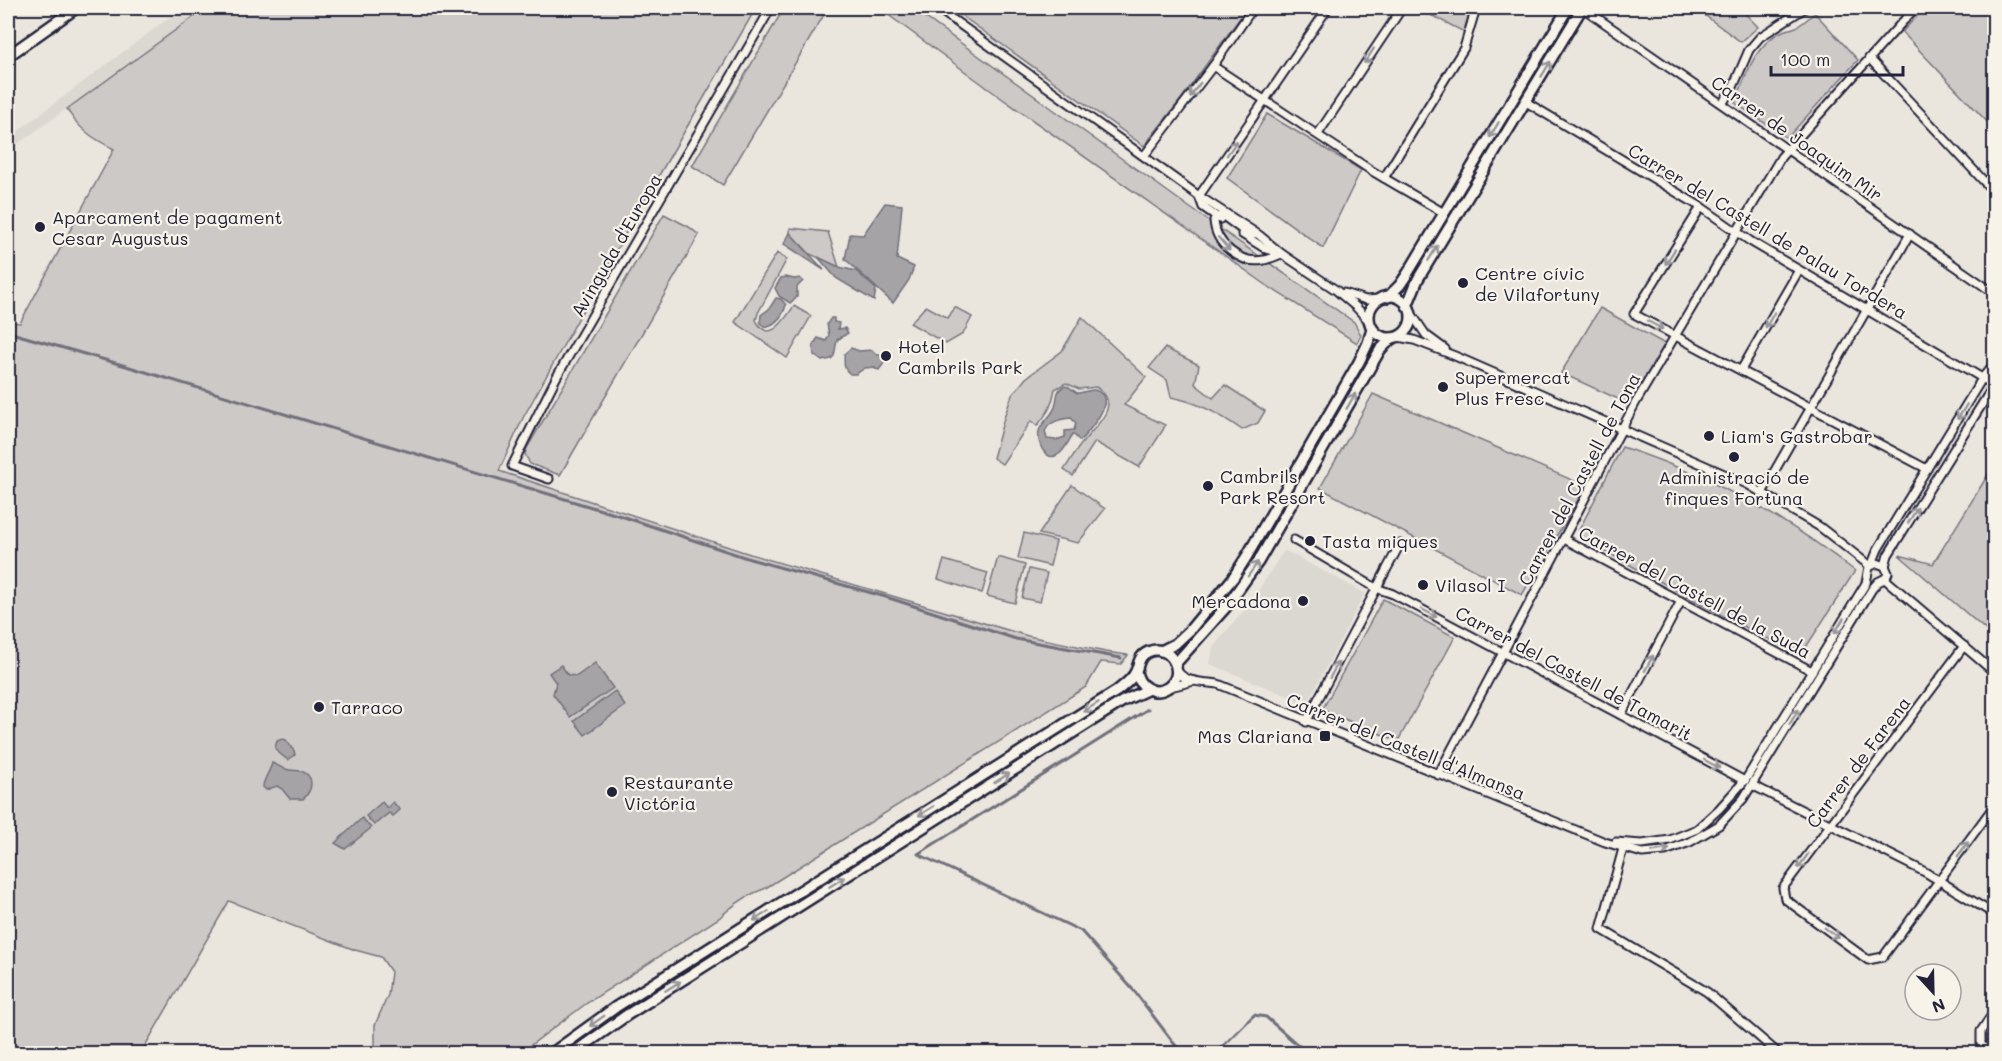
<svg xmlns="http://www.w3.org/2000/svg" width="2002" height="1061" viewBox="0 0 2002 1061" font-family="Mali,sans-serif">
  <rect width="100%" height="100%" fill="#eae6de"/>
  <filter id="ink" filterUnits="userSpaceOnUse"><feTurbulence type="fractalNoise" baseFrequency=".0167" numOctaves="2"/><feDisplacementMap in="SourceGraphic" scale="12" xChannelSelector="R" yChannelSelector="G"/><feConvolveMatrix kernelMatrix="1 2 1 2 8 2 1 2 1" color-interpolation-filters="sRGB"/></filter>
  <g filter="url(#ink)">
    <g fill="#dbd8d2">
      <path d="M182 8H206L8 151V138Z"/>
      <path d="M1284 550 1365 593 1307 704 1210 664 1213 647 1251 602Z"/>
    </g>
    <g fill="#cdc9c6" stroke="#787680" stroke-width="1.5">
      <path d="M206 8H756L636 215 523 418 499 471 750 554 1028 636 1106 652 1128 655 1121 664 1101 662 1086 687 764 889C746 895 732 906 719 918L587 1003 520 1053H375V1025L388 995 391 972 381 957 355 950 229 901 141 1053 8 1054V322L20 323 114 149C94 139 78 129 67 109Z"/>
      <path d="M784 8H828L723 185 692 166Z"/>
      <path d="M879 8H912L1203 217 1354 322 1361 335 1357 343 1272 289 997 95Z"/>
      <path d="M951 8H1247L1182 98 1144 146Z"/>
      <path d="M1417 8H1470L1464 32Z"/>
      <path d="M1695 8H1740L1758 27 1741 42Z"/>
      <path d="M1925 8H1994V129L1902 32Z"/>
      <path d="M1815 13 1858 60 1787 138 1735 103C1746 76 1754 44 1783 31 1787 29 1792 29 1796 27 1803 24 1809 17 1815 13Z"/>
      <path d="M1267 114 1361 170 1323 248 1227 178Z"/>
      <path d="M664 214 689 227 699 235 560 475 530 464 525 454 527 448Z"/>
      <path d="M790 228 828 232 839 267 810 254 790 233Z"/>
      <path d="M777 253 787 259 758 313 756 320C769 346 785 319 794 306L811 316 787 358 735 322Z"/>
      <path d="M926 306 948 318 955 307 972 317 963 334 946 344 910 323Z"/>
      <path d="M1600 308 1665 344 1629 404 1561 373Z"/>
      <path d="M1082 317 1146 377 1124 405 1165 425 1163 430 1139 467 1095 442 1073 476 1064 470C1070 461 1076 450 1083 442 1095 426 1124 405 1096 387L1079 389 1066 383 1055 389C1051 408 1049 411 1037 426L1031 421 1002 464 993 458 1004 418 1012 395 1026 378 1062 351Z"/>
      <path d="M1165 348 1199 365 1195 384 1213 398 1225 385 1265 411 1258 423 1242 430C1220 414 1198 402 1171 397L1167 380 1149 368Z"/>
      <path d="M1373 394 1579 483 1583 491 1522 595 1320 488Z"/>
      <path d="M1622 447C1705 474 1786 517 1855 571L1801 655 1725 617 1579 537V530Z"/>
      <path d="M1994 465V637L1899 555 1933 564Z"/>
      <path d="M1072 485 1105 509 1078 543 1039 534Z"/>
      <path d="M1024 533 1056 541 1050 566 1018 558Z"/>
      <path d="M998 557 1025 565 1015 603 987 596Z"/>
      <path d="M944 560 988 573 982 593 938 579Z"/>
      <path d="M1029 569 1047 573 1040 602 1022 598Z"/>
      <path d="M1383 599 1455 637 1398 741 1322 710Z"/>
    </g>
    <g fill="#a6a3a6" stroke="#716f7b" stroke-width="1.5" fill-rule="evenodd">
      <path d="M885 203 902 205 897 259 914 267 909 280 893 303 845 259 850 234 863 235Z"/>
      <path d="M790 233 824 270 784 244Z"/>
      <path d="M818 257 839 267 856 271 876 289 874 301 836 278Z"/>
      <path d="M786 277 794 279 800 278 803 281 797 287V297L790 303 779 296 775 288 781 278Z"/>
      <path d="M776 298 781 299 786 305C783 316 777 324 765 327L760 323 761 315 769 309Z"/>
      <path d="M831 318H834V322L839 323 838 329 845 328 848 333 837 340 834 356 831 359 822 361 814 355 813 345 818 338 826 341 829 335 827 324Z"/>
      <path d="M851 348 859 351 872 350 876 354 882 356 884 363 879 370 875 369V367L865 368 856 374H850C842 368 845 363 844 354Z"/>
      <path d="M1064 386 1069 387 1077 393C1083 393 1089 389 1095 390 1120 398 1088 432 1080 441L1073 434C1069 440 1065 450 1059 454 1046 464 1036 442 1039 431 1042 422 1052 416 1055 407 1058 398 1055 391 1064 386ZM1071 418 1076 423 1074 430 1065 431V437L1056 440 1047 439 1045 431C1050 421 1061 419 1071 418Z"/>
      <path d="M595 663 613 688 570 717 553 694 556 683 549 673 561 665 568 675 577 676Z"/>
      <path d="M615 691 625 706 585 735 574 721Z"/>
      <path d="M282 739 286 740 294 751 295 755 288 760 279 753 275 748 277 741Z"/>
      <path d="M272 763C277 765 282 768 286 769 291 771 297 770 301 771 316 776 312 791 303 799H290L282 789 277 786 266 790 263 787C263 779 270 772 272 763Z"/>
      <path d="M382 802 387 808 393 802 400 810 393 816 389 813 374 825 366 816Z"/>
      <path d="M362 818 371 828 345 849 335 843Z"/>
    </g>
    <g fill="none" stroke-linecap="round" stroke-linejoin="round">
      <g stroke="#716f7b" stroke-width="3">
        <path d="M8 332 126 366 621 516 750 559 886 597 1016 639 1121 658"/>
        <path d="M1148 709 918 854 1081 931 1135 992 1182 1054"/>
        <path d="M1215 1054 1254 1015 1266 1017 1308 1054"/>
      </g>
      <g stroke="#22223b" stroke-width="11">
        <g id="minor">
          <path d="M937 8 1199 196 1259 235 1282 254 1336 290 1356 307 1369 321"/>
          <path d="M1583 8 1994 293"/>
          <path d="M1869 58 1994 192"/>
          <path d="M1213 66 1372 171 1444 213"/>
          <path d="M1526 102 1701 207 1750 241 1994 385"/>
          <path d="M1722 104 1733 87 1749 50 1760 37 1805 8"/>
          <path d="M1318 134 1402 8"/>
          <path d="M1144 156 1213 66 1253 8"/>
          <path d="M1384 178 1464 48 1476 8"/>
          <path d="M1199 196 1328 8"/>
          <path d="M1199 196 1203 207 1220 219"/>
          <path d="M1701 207 1634 314 1927 469"/>
          <path d="M1242 234 1266 249 1277 252"/>
          <path d="M1254 234 1245 232 1222 215 1214 220C1215 244 1240 265 1264 260 1270 259 1276 256 1282 254"/>
          <path d="M1344 293 1366 300 1380 299"/>
          <path d="M1411 313 1426 335 1445 349"/>
          <path d="M1398 337 1414 340 1455 356 1747 484 1820 527 1870 566"/>
          <path d="M1741 370 1799 270"/>
          <path d="M549 479 512 466 556 378 771 8"/>
          <path d="M1762 493 1910 234"/>
          <path d="M1564 539 1812 671"/>
          <path d="M1294 540 1376 588 1393 594 1745 781"/>
          <path d="M1872 564 1878 549 1983 377 1994 364"/>
          <path d="M1885 566 1888 555 1994 385"/>
          <path d="M1885 579 1994 672"/>
          <path d="M1964 646 1783 888 1785 899 1868 960 1883 957 1994 806"/>
          <path d="M1177 670C1184 683 1204 682 1218 684L1605 842 1642 853 1665 851 1690 842 1719 825 1743 799 1872 589 1878 582 1886 578 1888 573 1885 566"/>
          <path d="M1170 687 1194 681"/>
          <path d="M1621 715 1681 601"/>
          <path d="M1306 722 1400 544"/>
          <path d="M1438 775 1636 402 1781 157 1915 8"/>
          <path d="M1752 785 1925 872 1994 914"/>
          <path d="M1616 842 1642 844 1670 840 1697 829 1719 809 1746 779 1866 583 1869 567 1877 563 1885 566"/>
          <path d="M1624 845 1601 929 1707 992 1779 1054"/>
          <path d="M1994 1054 1981 1045V1031L1994 1012"/>
        </g>
      </g>
      <g stroke="#22223b" stroke-width="14">
        <g id="tertiary">
          <path d="M8 56 76 8"/>
          <circle cx="1390" cy="317" r="21"/>
          <path d="M1388 297 1400 285 1408 273 1568 8"/>
          <path d="M1407 306 1418 279 1582 8"/>
          <path d="M1161 651 1175 644 1190 630 1233 578 1247 556 1359 362 1368 343 1372 329"/>
          <path d="M1176 663 1226 607 1258 562 1380 350 1392 338"/>
          <path d="M551 1054 616 1007 1117 691C1123 686 1133 679 1136 671 1139 663 1139 656 1148 652 1171 642 1188 675 1167 688 1153 696 1138 686 1136 671"/>
          <path d="M572 1054 627 1015 1123 701 1149 689"/>
        </g>
      </g>
      <use href="#minor" stroke="#f7f3e8" stroke-width="7"/>
      <use href="#tertiary" stroke="#f7f3e8" stroke-width="9"/>
    </g>
    <defs><path id="oneway-shaft" d="M-6 0H5M1.5-3L5.5 0L1.5 3" fill="none" stroke-width="1.6" stroke-linecap="round" stroke-linejoin="round" transform="scale(1.5)"/></defs>
    <g stroke="#97959a">
      <use href="#oneway-shaft" transform="translate(1369 56) rotate(123)"/>
      <use href="#oneway-shaft" transform="translate(1546 69) rotate(-59)"/>
      <use href="#oneway-shaft" transform="translate(1195 90) rotate(127)"/>
      <use href="#oneway-shaft" transform="translate(1494 130) rotate(121)"/>
      <use href="#oneway-shaft" transform="translate(1232 148) rotate(-55)"/>
      <use href="#oneway-shaft" transform="translate(1224 244) rotate(49)"/>
      <use href="#oneway-shaft" transform="translate(1433 253) rotate(-59)"/>
      <use href="#oneway-shaft" transform="translate(1670 257) rotate(122)"/>
      <use href="#oneway-shaft" transform="translate(1770 320) rotate(120)"/>
      <use href="#oneway-shaft" transform="translate(1655 325) rotate(28)"/>
      <use href="#oneway-shaft" transform="translate(1351 401) rotate(-60)"/>
      <use href="#oneway-shaft" transform="translate(1962 412) rotate(122)"/>
      <use href="#oneway-shaft" transform="translate(1913 515) rotate(-58)"/>
      <use href="#oneway-shaft" transform="translate(1253 569) rotate(-55)"/>
      <use href="#oneway-shaft" transform="translate(1429 613) rotate(28)"/>
      <use href="#oneway-shaft" transform="translate(1839 626) rotate(121)"/>
      <use href="#oneway-shaft" transform="translate(1649 663) rotate(-62)"/>
      <use href="#oneway-shaft" transform="translate(1334 670) rotate(-62)"/>
      <use href="#oneway-shaft" transform="translate(1091 707) rotate(148)"/>
      <use href="#oneway-shaft" transform="translate(1794 717) rotate(-59)"/>
      <use href="#oneway-shaft" transform="translate(1712 764) rotate(28)"/>
      <use href="#oneway-shaft" transform="translate(1002 778) rotate(-32)"/>
      <use href="#oneway-shaft" transform="translate(926 811) rotate(148)"/>
      <use href="#oneway-shaft" transform="translate(1963 849) rotate(-53)"/>
      <use href="#oneway-shaft" transform="translate(1661 850) rotate(-10)"/>
      <use href="#oneway-shaft" transform="translate(1803 861) rotate(126)"/>
      <use href="#oneway-shaft" transform="translate(837 882) rotate(-32)"/>
      <use href="#oneway-shaft" transform="translate(761 916) rotate(148)"/>
      <use href="#oneway-shaft" transform="translate(1832 933) rotate(36)"/>
      <use href="#oneway-shaft" transform="translate(673 986) rotate(-32)"/>
      <use href="#oneway-shaft" transform="translate(597 1021) rotate(145)"/>
    </g>
  </g>
  <g fill="#22223b" stroke="#f7f3e8" stroke-width="2">
    <circle cx="40" cy="227" r="6"/>
    <circle cx="1463" cy="283" r="6"/>
    <circle cx="886" cy="356" r="6"/>
    <circle cx="1443" cy="387" r="6"/>
    <circle cx="1709" cy="436" r="6"/>
    <circle cx="1734" cy="457" r="6"/>
    <circle cx="1208" cy="486" r="6"/>
    <circle cx="1310" cy="541" r="6"/>
    <circle cx="1423" cy="585" r="6"/>
    <circle cx="1303" cy="601" r="6"/>
    <circle cx="319" cy="707" r="6"/>
    <rect x="1319" y="730" width="12" height="12" rx="3"/>
    <circle cx="612" cy="792" r="6"/>
  </g>
  <g text-anchor="middle" dominant-baseline="central" stroke-width="4.5" stroke-linejoin="round" paint-order="stroke">
    <g font-size="18" fill="#22223b" stroke="#f7f3e8">
      <text transform="translate(1797 138) rotate(35)">Carrer de Joaquim Mir</text>
      <text transform="translate(1768 231) rotate(31)">Carrer del Castell de Palau Tordera</text>
      <text transform="translate(616 245) rotate(-60)">Avinguda d'Europa</text>
      <text transform="translate(1579 479) rotate(-62)">Carrer del Castell de Tona</text>
      <text transform="translate(1695 592) rotate(28)">Carrer del Castell de la Suda</text>
      <text transform="translate(1574 673) rotate(28)">Carrer del Castell de Tamarit</text>
      <text transform="translate(1406 746) rotate(22)">Carrer del Castell d'Almansa</text>
      <text transform="translate(1858 762) rotate(-53)">Carrer de Farena</text>
    </g>
    <g font-size="18" fill="#22223b" stroke="#f7f3e8" text-anchor="start">
      <text x="52" y="217">Aparcament de pagament<tspan x="52" dy="21">Cesar Augustus</tspan></text>
      <text x="1475" y="273">Centre cívic<tspan x="1475" dy="21">de Vilafortuny</tspan></text>
      <text x="898" y="346">Hotel<tspan x="898" dy="21">Cambrils Park</tspan></text>
      <text x="1455" y="377">Supermercat<tspan x="1455" dy="21">Plus Fresc</tspan></text>
      <text x="1721" y="436">Liam's Gastrobar</text>
      <text x="1220" y="476">Cambrils<tspan x="1220" dy="21">Park Resort</tspan></text>
      <text x="1734" y="477" text-anchor="middle">Administració de<tspan x="1734" dy="21">finques Fortuna</tspan></text>
      <text x="1322" y="541">Tasta miques</text>
      <text x="1435" y="585">Vilasol I</text>
      <text x="1291" y="601" text-anchor="end">Mercadona</text>
      <text x="331" y="707">Tarraco</text>
      <text x="1313" y="736" text-anchor="end">Mas Clariana</text>
      <text x="624" y="782">Restaurante<tspan x="624" dy="21">Victória</tspan></text>
    </g>
  </g>
  <rect width="2002" height="1061" fill="none" stroke="#f7f3e8" stroke-width="30"/>
  <rect x="15" y="15" width="1972" height="1031" fill="none" stroke="#22223b" stroke-width="2" filter="url(#ink)"/>
  <g transform="translate(1933 992) rotate(158)"><circle r="28" fill="#f7f3e8" stroke="#a29fa3" stroke-width="1.5"/>
  <path d="M0-4.5L10 22L0 15L-10 22Z" fill="#22223b"/>
  <text y="-9" font-size="16" font-weight="bold" text-anchor="middle" fill="#22223b">N</text>
  </g>
  <path d="M1771 66v9h132v-9" fill="none" stroke="#22223b" stroke-width="3"/>
  <text x="1780" y="66" font-size="18" fill="#22223b" stroke="#f7f3e8" stroke-width="4.5" paint-order="stroke">100 m</text>
</svg>
